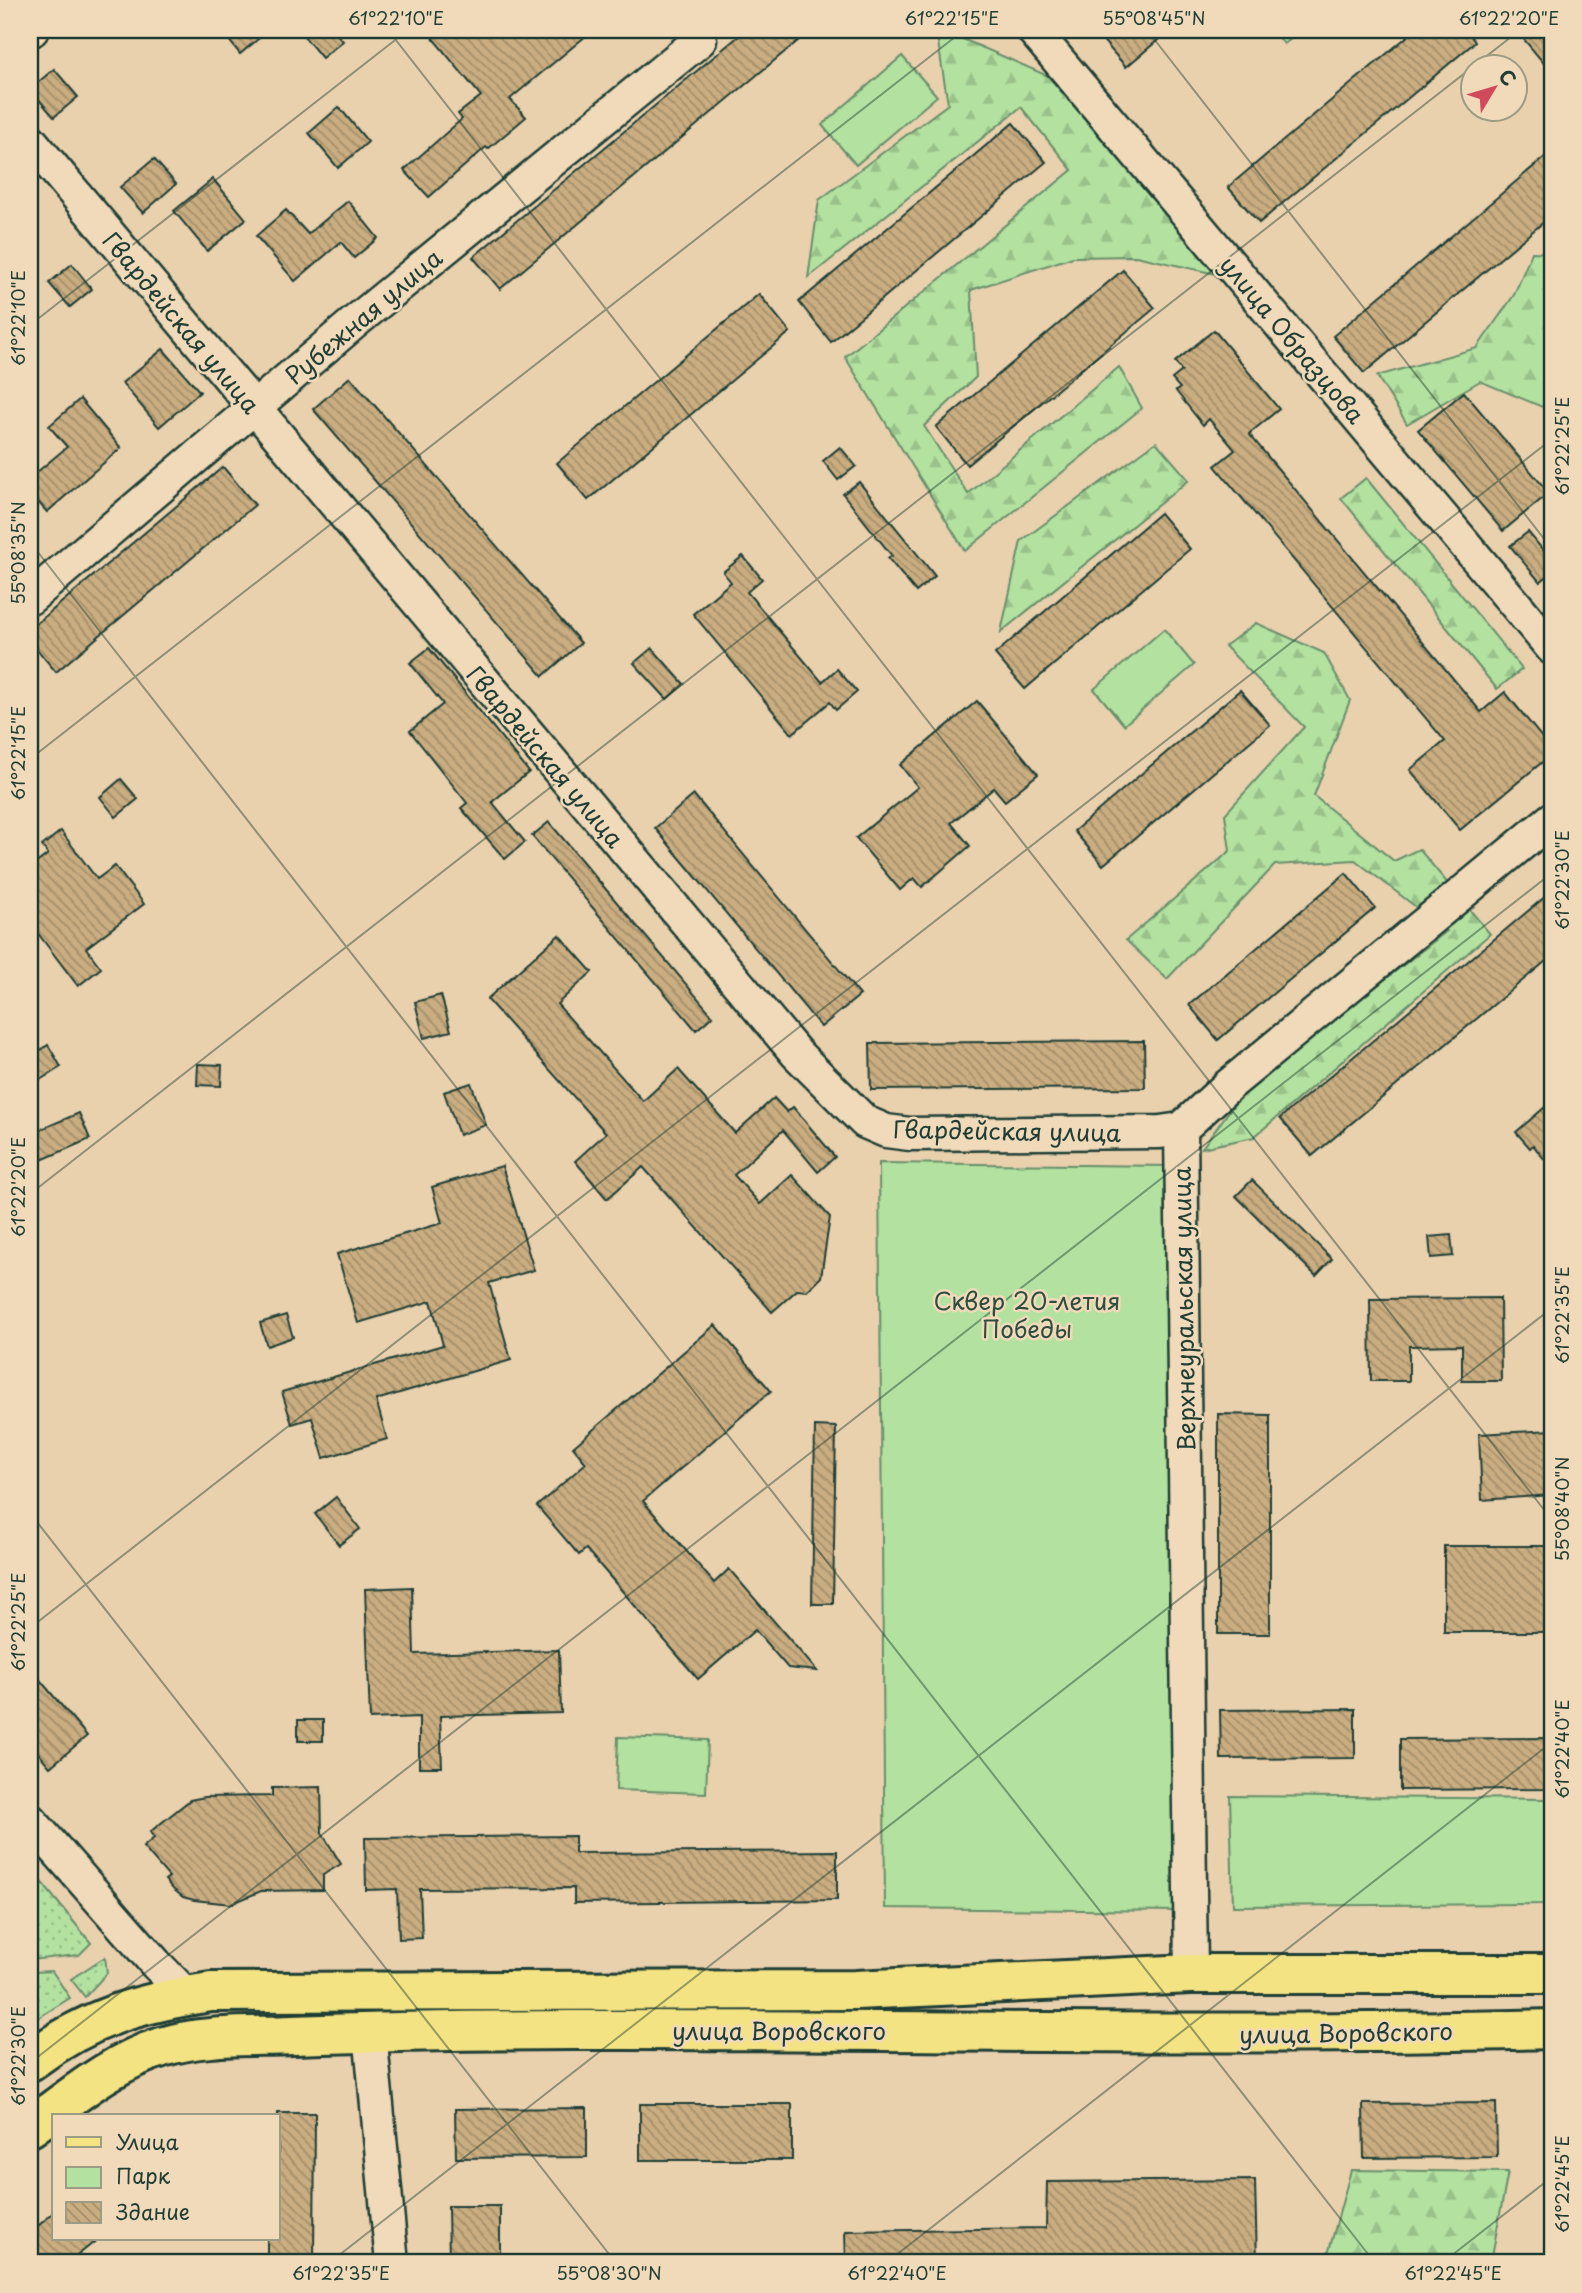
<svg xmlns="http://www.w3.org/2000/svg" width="1582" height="2293" viewBox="0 0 1582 2293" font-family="'Playpen Sans',sans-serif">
  <defs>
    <pattern id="grass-dots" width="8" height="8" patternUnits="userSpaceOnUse" patternTransform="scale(1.75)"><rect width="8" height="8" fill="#b2e1a0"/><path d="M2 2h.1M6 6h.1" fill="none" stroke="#99c28a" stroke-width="1.8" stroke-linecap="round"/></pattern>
    <pattern id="forest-firs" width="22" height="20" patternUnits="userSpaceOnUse" patternTransform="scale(1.75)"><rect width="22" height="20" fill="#b2e1a0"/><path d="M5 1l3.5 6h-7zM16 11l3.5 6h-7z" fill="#99c28a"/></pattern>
    <pattern id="building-back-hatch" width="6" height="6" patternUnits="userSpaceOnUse" patternTransform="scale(1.75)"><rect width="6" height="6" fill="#caad80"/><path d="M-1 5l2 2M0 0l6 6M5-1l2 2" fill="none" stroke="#a38e6a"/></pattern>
  </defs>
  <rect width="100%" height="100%" fill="#e9d1ae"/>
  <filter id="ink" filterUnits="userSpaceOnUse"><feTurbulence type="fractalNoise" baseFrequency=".0143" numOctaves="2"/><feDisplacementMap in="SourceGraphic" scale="14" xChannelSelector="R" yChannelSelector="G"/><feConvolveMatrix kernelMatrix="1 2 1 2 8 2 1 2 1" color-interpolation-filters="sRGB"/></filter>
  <g filter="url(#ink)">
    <g fill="url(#grass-dots)" stroke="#688f6a" stroke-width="2">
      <path d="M30 1868 91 1943 79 1955 30 1960Z"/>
      <path d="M105 1957 107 1973 85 1997 71 1979Z"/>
      <path d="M52 1971 70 1998 30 2023 33 1972Z"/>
    </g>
    <g fill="url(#forest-firs)" stroke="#688f6a" stroke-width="2">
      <path d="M936 30H942L1048 76 1220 275 1136 256 1073 257 971 290 976 377 924 426 968 494 1119 367 1142 408 965 551 845 357 1072 170 1021 107 808 278 819 200 948 104Z"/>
      <path d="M1532 252 1552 253V411L1480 381 1407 424 1377 376 1477 348 1514 295Z"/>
      <path d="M1156 442 1189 480 1001 632 1021 541Z"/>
      <path d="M1366 478 1522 669 1497 689 1341 498Z"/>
      <path d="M1256 623 1324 653 1350 700 1314 796 1394 861 1419 849 1490 934 1254 1137 1202 1148 1247 1087 1447 931 1355 860 1275 865 1167 979 1126 940 1230 851 1225 814 1304 727 1225 646Z"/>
      <path d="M1351 2170 1508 2172 1491 2261 1327 2258Z"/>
    </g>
    <g fill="#b2e1a0" stroke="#688f6a" stroke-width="2">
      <path d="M1273 30H1303L1284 44Z"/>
      <path d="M902 56 937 96 856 165 822 125Z"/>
      <path d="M1164 629 1194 665 1124 725 1094 689Z"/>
      <path d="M879 1163 1174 1166 1179 1911 885 1908Z"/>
      <path d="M618 1737 708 1740 706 1793 616 1790Z"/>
      <path d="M1230 1796 1552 1799V1904L1233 1906Z"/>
    </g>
    <g fill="url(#building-back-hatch)" stroke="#1f3d34" stroke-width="2">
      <path d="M221 30H269L240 54Z"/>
      <path d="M299 30H333L343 41 322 58Z"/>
      <path d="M426 30H593L510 99 526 117 488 149 486 147 429 197 404 170 462 119 458 114 481 96Z"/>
      <path d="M746 30H811L500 289 473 257Z"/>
      <path d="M1094 30H1170L1126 67Z"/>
      <path d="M1415 30H1466L1475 42 1259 223 1228 187Z"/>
      <path d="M1516 30H1552V73Z"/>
      <path d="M54 69 78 97 54 117 30 89Z"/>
      <path d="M339 107 368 142 338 168 309 133Z"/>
      <path d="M1013 123 1046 162 831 342 799 302Z"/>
      <path d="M1552 151V215L1364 373 1333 336Z"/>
      <path d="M154 159 176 184 143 213 120 187Z"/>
      <path d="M213 179 246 219 207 251 174 211Z"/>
      <path d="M348 201 378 238 354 258 341 242 295 281 256 236 286 210 308 234Z"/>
      <path d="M72 264 92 289 70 307 49 283Z"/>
      <path d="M1123 270 1155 308 967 465 936 427Z"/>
      <path d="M759 294 790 332 588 500 557 463Z"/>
      <path d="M1214 330 1279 409 1249 434 1481 712 1505 692 1552 750V754L1460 830 1410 770 1445 741 1215 466 1235 450 1209 419 1203 425 1176 391 1180 388 1172 379 1182 371 1175 362Z"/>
      <path d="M163 349 200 392 159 427 122 383Z"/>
      <path d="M350 377 581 643 543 676 313 409Z"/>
      <path d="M1464 392 1549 493 1503 531 1418 430Z"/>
      <path d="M80 399 121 448 47 512 30 493V478L67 447 49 426Z"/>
      <path d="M840 447 856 466 838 480 823 461Z"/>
      <path d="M223 467 255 505 56 672 30 641V629Z"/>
      <path d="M859 482 935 576 916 592 888 558 892 556 843 494Z"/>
      <path d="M1160 513 1190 549 1025 689 995 654Z"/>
      <path d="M1528 532 1552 561V572L1540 582 1510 546Z"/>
      <path d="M743 556 762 579 747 592 822 682 837 669 857 692 836 710 830 702 792 734 693 614 731 582 723 572Z"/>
      <path d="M429 648 529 772 492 802 525 842 505 859 461 808 467 803 410 731 443 704 410 663Z"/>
      <path d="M652 648 684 684 667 699 634 663Z"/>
      <path d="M1240 690 1270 725 1103 865 1074 831Z"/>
      <path d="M977 701 1038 774 1005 801 994 788 951 823 970 846 922 887 914 878 900 890 856 838 918 787 900 765Z"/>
      <path d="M121 779 138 799 116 817 100 797Z"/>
      <path d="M694 795 860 995 821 1027 655 828Z"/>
      <path d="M549 822 713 1016 696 1030 532 836Z"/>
      <path d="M61 831 97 879 115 866 144 904 86 948 101 968 78 986 30 923V868L48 854 42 846Z"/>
      <path d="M1346 873 1375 908 1218 1040 1189 1005Z"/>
      <path d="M1552 891V956L1312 1156 1280 1118Z"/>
      <path d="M559 935 592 972 557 1004 643 1101 678 1069 735 1133 774 1098 787 1112 793 1107 835 1157 818 1172 783 1130 734 1175 760 1204 792 1175 830 1217 821 1277 807 1291 797 1290 772 1312 643 1167 607 1199 575 1161 606 1133 487 999Z"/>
      <path d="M441 995 451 1031 424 1038 415 1002Z"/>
      <path d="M1144 1041 1145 1088 871 1090 870 1043Z"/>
      <path d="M48 1045 61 1067 30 1086V1057Z"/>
      <path d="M198 1064 222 1065 221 1086 197 1085Z"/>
      <path d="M471 1083 486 1125 459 1135 444 1092Z"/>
      <path d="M1552 1101V1169L1533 1145 1530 1148 1516 1132Z"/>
      <path d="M79 1113 90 1139 30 1165V1134Z"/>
      <path d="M502 1166 534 1270 489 1283 511 1360 376 1400 387 1439 324 1458 312 1418 292 1424 282 1392 443 1345 431 1301 358 1323 337 1254 442 1223 432 1187Z"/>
      <path d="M1252 1180 1332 1259 1316 1276 1236 1196Z"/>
      <path d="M1451 1235 1453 1256 1431 1258 1429 1237Z"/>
      <path d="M1500 1298 1501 1381H1462V1345L1409 1346V1381H1371L1370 1299Z"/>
      <path d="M286 1315 293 1337 267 1346 260 1323Z"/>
      <path d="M715 1325 771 1391 643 1501 714 1583 729 1569 817 1671 788 1668 755 1630 698 1679 586 1549 579 1555 537 1506 586 1463 573 1447Z"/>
      <path d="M1218 1414 1270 1415V1634H1218Z"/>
      <path d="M815 1426 836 1427 833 1604H812Z"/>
      <path d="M1552 1430V1495L1482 1500 1479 1434Z"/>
      <path d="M336 1497 360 1529 339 1545 315 1514Z"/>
      <rect x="1444" y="1546" width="108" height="86"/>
      <path d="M412 1587 414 1654 559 1650 561 1713 440 1716 442 1767H419V1717L370 1719 365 1589Z"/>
      <path d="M30 1668 87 1736 50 1767 30 1743Z"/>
      <path d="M1355 1709V1758L1221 1759 1220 1710Z"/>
      <rect x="298" y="1720" width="25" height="21"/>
      <path d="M1552 1738V1789L1400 1790V1739Z"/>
      <path d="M321 1787 322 1833 341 1864 323 1875V1890L261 1891 231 1904 194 1900 183 1897 173 1889 165 1880 169 1877 143 1847 154 1838 150 1832 190 1800 205 1797 272 1796V1788Z"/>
      <path d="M575 1836V1853L837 1851V1900L574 1903V1888L420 1889 422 1938 399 1939 397 1889 366 1890 365 1838Z"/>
      <path d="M1496 2103 1497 2157 1364 2158 1363 2104Z"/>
      <rect x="640" y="2104" width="152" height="56"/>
      <path d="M587 2108V2157L456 2158 455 2109Z"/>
      <path d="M278 2113H315L314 2263H267V2239H278Z"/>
      <path d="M1255 2180 1257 2263H846L845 2231 1046 2228 1047 2182Z"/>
      <path d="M448 2206H500V2263H449Z"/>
      <path d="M54 2212V2239H98L68 2263H30V2233Z"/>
    </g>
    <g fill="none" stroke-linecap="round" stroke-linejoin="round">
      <g stroke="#1f3d34" stroke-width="37">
        <g id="minor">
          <path d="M1033 30 1552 648"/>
          <path d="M30 31 32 30"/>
          <path d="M30 140 797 1054 865 1122 886 1131 910 1134 1160 1132 1181 1129"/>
          <path d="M30 598 356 321 700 40"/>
          <path d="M30 1820 156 1964 187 1996"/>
          <path d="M1191 1974 1181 1129 1229 1085 1552 819"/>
          <path d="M370 2032 392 2263"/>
        </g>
      </g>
      <g stroke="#1f3d34" stroke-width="44">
        <g id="major">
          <path d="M30 2061C89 2017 139 2003 211 1992L856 1990 1191 1974H1552"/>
          <path d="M30 2127C72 2097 112 2062 162 2047 203 2034 250 2037 293 2035 386 2032 480 2030 573 2030 899 2029 1226 2037 1552 2029"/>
        </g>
      </g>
      <use href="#minor" stroke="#f0dab9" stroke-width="32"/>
      <use href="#major" stroke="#f4e382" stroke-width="38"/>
    </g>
  </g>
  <path fill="none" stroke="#1f3d34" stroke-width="2" stroke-opacity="0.45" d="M388 30 1552 1520M1147 30 1552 549M30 325 408 30M30 542 1375 2263M30 759 964 30M30 1194 1520 30M30 1513 616 2263M30 1628 1552 439M30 2063 1552 873M329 2263 1552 1308M886 2263 1552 1742M1442 2263 1552 2177"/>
  <g text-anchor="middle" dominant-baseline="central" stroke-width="5" stroke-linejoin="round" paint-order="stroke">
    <g font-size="24" fill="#1f3d34" stroke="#f0dab9">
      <text transform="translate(363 316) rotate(-40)">Рубежная улица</text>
      <text transform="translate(182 322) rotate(50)">Гвардейская улица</text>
      <text transform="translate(1293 339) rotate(50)">улица Образцова</text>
      <text transform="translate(546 756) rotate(50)">Гвардейская улица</text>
      <text transform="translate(1007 1130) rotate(1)">Гвардейская улица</text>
      <text transform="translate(1183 1309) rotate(-91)">Верхнеуральская улица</text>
      <text x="779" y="2030">улица Воровского</text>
      <text transform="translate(1346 2032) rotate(-1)">улица Воровского</text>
    </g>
    <g font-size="24" fill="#2e4d3f" stroke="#f0dab9">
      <text x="1027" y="1300">Сквер 20-летия<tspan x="1027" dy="28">Победы</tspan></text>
    </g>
  </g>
  <rect width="1582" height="2293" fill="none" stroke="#f0dab9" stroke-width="77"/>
  <rect x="52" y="2114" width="228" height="126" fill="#f0dab9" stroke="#9c9b84" stroke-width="2"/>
  <rect x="66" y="2137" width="35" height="10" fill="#f4e382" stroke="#9c9b84" stroke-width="2"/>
  <text x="116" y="2150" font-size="21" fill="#1f3d34">Улица</text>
  <rect x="66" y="2167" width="35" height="21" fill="#b2e1a0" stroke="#9c9b84" stroke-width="2"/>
  <text x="116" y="2184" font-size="21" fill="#1f3d34">Парк</text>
  <rect x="66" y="2202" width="35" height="21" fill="url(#building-back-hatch)" stroke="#9c9b84" stroke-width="2"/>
  <text x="116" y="2220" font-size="21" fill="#1f3d34">Здание</text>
  <g transform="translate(1494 88) rotate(52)"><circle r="33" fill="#f0dab9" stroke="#9c9b84" stroke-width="2"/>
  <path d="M0-5L12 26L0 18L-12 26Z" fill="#d1495b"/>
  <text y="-10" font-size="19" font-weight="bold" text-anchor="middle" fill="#1f3d34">С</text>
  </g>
  <rect x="38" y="38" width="1506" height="2216" fill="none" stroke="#1f3d34" stroke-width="2.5"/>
  <g font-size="18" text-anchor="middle" fill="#1f3d34">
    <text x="396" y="25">61°22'10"E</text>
    <text x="952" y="25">61°22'15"E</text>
    <text x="1154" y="25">55°08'45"N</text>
    <text x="1509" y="25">61°22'20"E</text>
    <text transform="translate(19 318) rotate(-90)" y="6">61°22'10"E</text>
    <text transform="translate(1563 446) rotate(-90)" y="6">61°22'25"E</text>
    <text transform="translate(19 553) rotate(-90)" y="6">55°08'35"N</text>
    <text transform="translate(19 753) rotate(-90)" y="6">61°22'15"E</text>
    <text transform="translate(1563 880) rotate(-90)" y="6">61°22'30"E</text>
    <text transform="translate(19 1187) rotate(-90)" y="6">61°22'20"E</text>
    <text transform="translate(1563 1315) rotate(-90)" y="6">61°22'35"E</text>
    <text transform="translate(1563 1509) rotate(-90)" y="6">55°08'40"N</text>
    <text transform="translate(19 1622) rotate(-90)" y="6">61°22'25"E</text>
    <text transform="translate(1563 1749) rotate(-90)" y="6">61°22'40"E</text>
    <text transform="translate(19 2056) rotate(-90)" y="6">61°22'30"E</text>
    <text transform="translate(1563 2184) rotate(-90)" y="6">61°22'45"E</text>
    <text x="341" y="2280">61°22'35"E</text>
    <text x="609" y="2280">55°08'30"N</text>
    <text x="897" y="2280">61°22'40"E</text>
    <text x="1453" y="2280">61°22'45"E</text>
  </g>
</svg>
